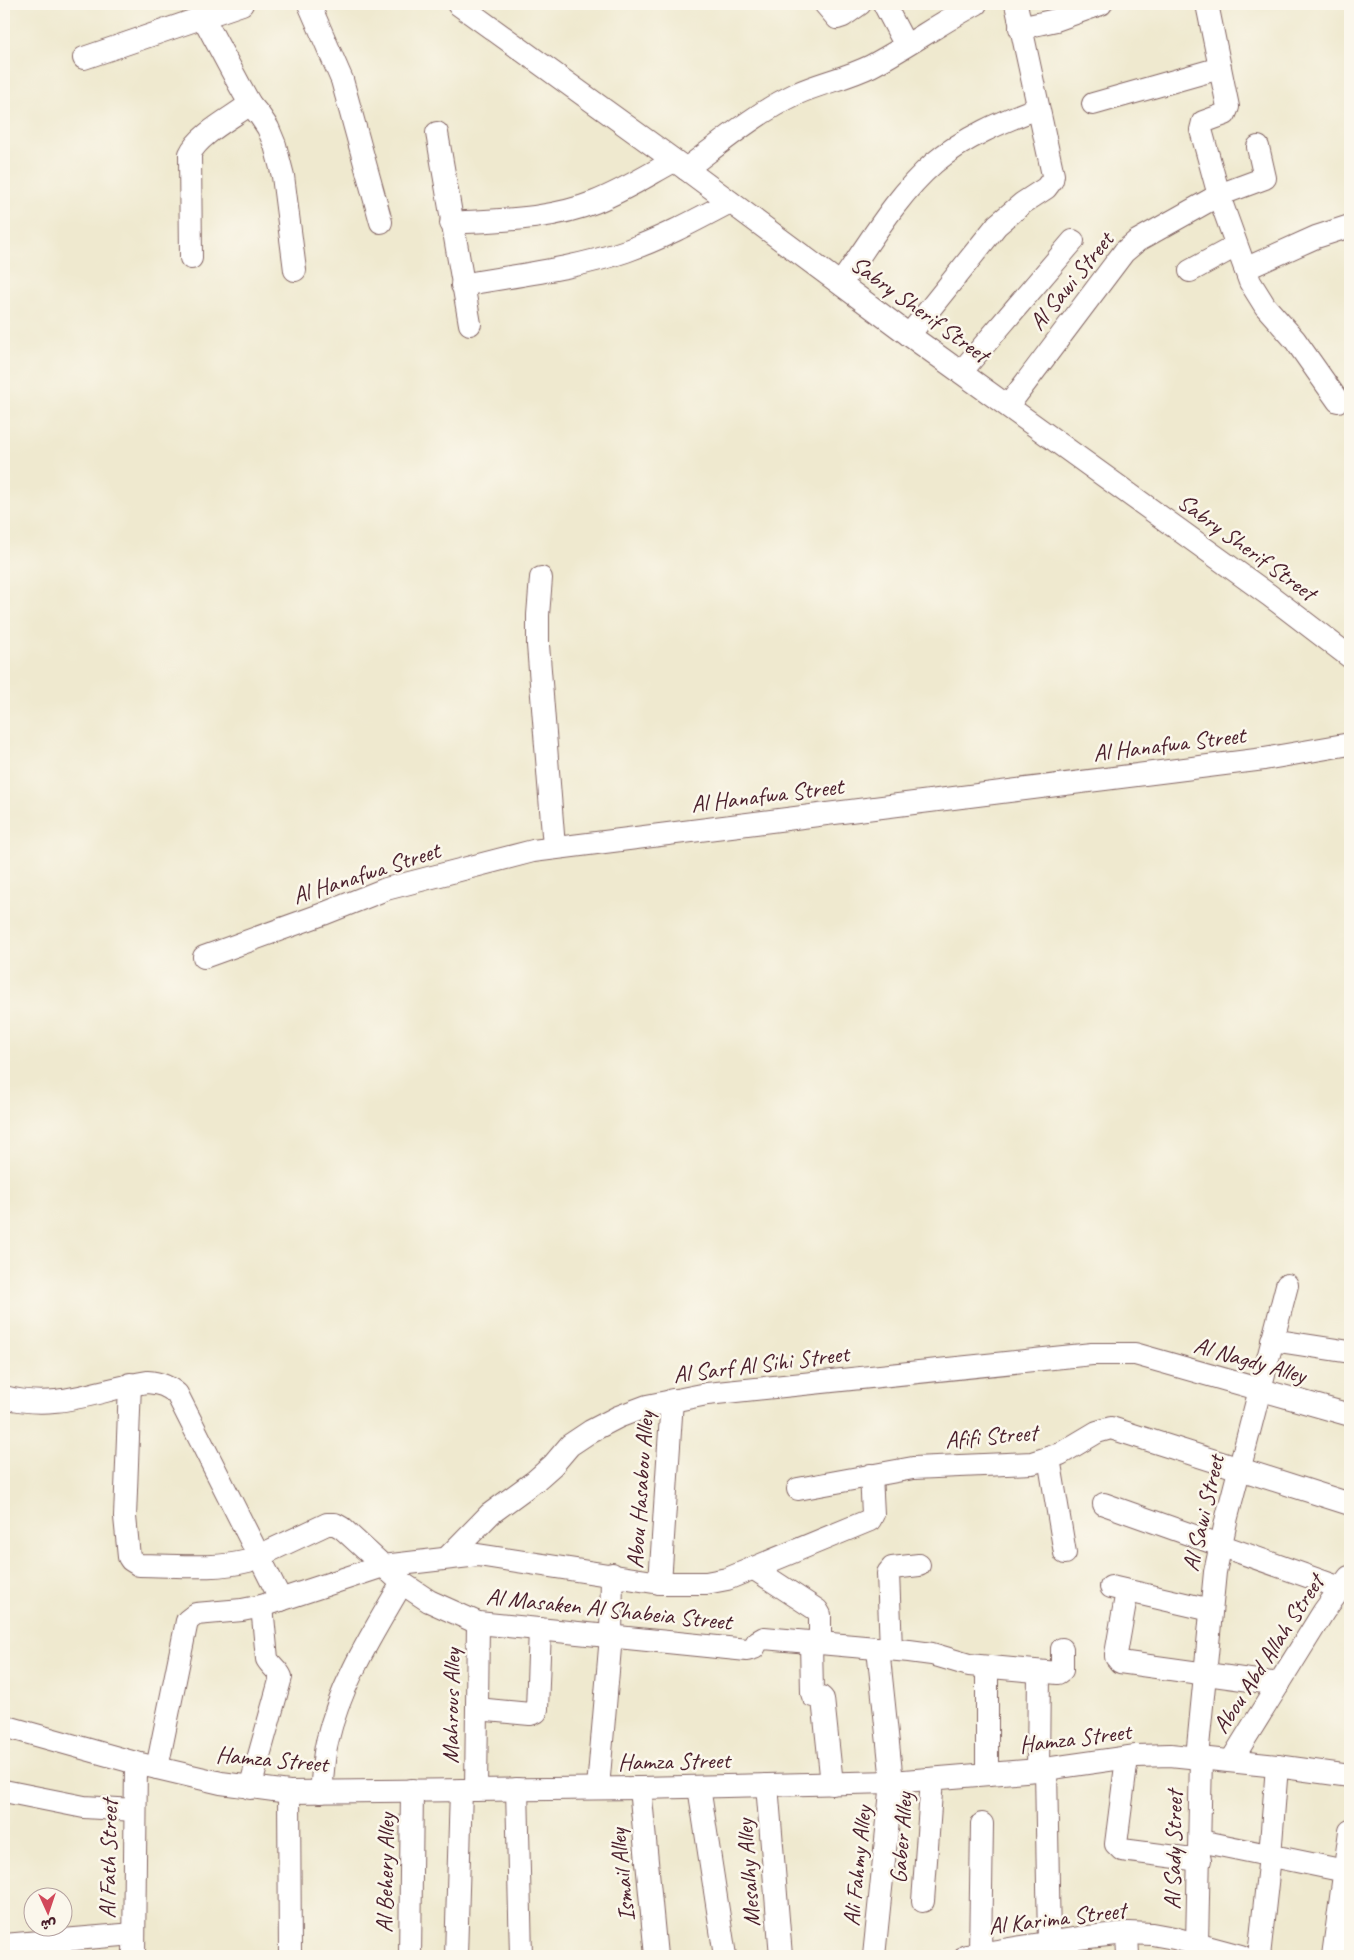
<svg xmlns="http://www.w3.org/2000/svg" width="1354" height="1960" viewBox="0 0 1354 1960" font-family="Caveat,'Playpen Sans Arabic',sans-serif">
  <rect width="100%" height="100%" fill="#fbf7ec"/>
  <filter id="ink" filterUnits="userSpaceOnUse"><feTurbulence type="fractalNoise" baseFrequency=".02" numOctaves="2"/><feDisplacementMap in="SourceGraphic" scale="10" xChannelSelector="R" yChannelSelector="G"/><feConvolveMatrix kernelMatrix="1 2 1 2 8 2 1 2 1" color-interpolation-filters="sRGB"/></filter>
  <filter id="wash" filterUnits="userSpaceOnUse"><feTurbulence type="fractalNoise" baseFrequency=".0096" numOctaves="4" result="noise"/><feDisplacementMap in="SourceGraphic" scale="20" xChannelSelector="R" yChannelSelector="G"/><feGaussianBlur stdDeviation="1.12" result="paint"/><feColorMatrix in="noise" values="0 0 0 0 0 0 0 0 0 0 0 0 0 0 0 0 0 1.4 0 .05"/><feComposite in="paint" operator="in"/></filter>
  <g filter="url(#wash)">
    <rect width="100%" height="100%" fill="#efe9cf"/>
  </g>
  <g filter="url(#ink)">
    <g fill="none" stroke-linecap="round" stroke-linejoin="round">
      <g stroke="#846664" stroke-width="24">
        <g id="street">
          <path d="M309 4 342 80 381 222"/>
          <path d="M458 4 686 169 909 335 1269 595 1350 657"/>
          <path d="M825 4 837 18 843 16 860 4"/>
          <path d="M884 4 905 44"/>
          <path d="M1207 4 1228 107 1225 114 1203 122 1201 130 1220 199 1250 282 1265 306 1295 340 1338 401"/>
          <path d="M203 17 240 86 250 104 260 116 268 128 275 145 283 176 295 270"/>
          <path d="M1020 28 1056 20 1101 4"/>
          <path d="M84 58 242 4"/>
          <path d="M1093 104 1220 68"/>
          <path d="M437 133 470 324"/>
          <path d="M686 169C722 142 756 113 796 94 820 83 847 78 871 66 907 47 940 23 976 4"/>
          <path d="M451 223C499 220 550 220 595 202 623 191 648 175 674 161"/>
          <path d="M191 258 190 154C198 135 233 117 250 104"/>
          <path d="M1245 269 1316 237 1350 226"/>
          <path d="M1190 271 1236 246"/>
          <path d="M841 283C870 242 896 196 934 163 965 137 1001 122 1038 108"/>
          <path d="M462 285C517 275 574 269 626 251 663 238 696 220 730 202"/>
          <path d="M909 335 997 225 1023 203 1046 188 1052 180 1053 175 1016 4"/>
          <path d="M961 372 1073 241"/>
          <path d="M1008 406 1124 252 1137 241 1219 195 1265 178 1258 147"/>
          <path d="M541 578 538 615V645L554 847"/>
          <path d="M204 957 323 914 386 889 533 851 1264 759 1350 744"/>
          <path d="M1272 1340 1350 1352"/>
          <path d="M130 1384 125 1517 129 1557 131 1560 139 1565C175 1565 213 1570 248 1561L327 1524H335L342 1528 402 1583 429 1601 478 1623 747 1650 754 1648 757 1642 764 1638 909 1651 932 1654 969 1665 1058 1673 1062 1670V1649"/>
          <path d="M4 1397C58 1411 96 1390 147 1382 160 1383 168 1386 177 1394L281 1600"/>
          <path d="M1049 1458 1065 1553"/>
          <path d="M798 1489 913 1468 1032 1463 1060 1454 1097 1432 1111 1428 1350 1504"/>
          <path d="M1104 1504 1341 1588"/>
          <path d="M447 1558 490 1514 535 1481 553 1465 570 1445 591 1431 618 1417 647 1406 707 1394 1092 1354H1135L1350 1415"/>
          <path d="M753 1568 817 1610 820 1615V1643"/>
          <path d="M660 1583 672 1400"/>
          <path d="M1111 1587 1211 1610"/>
          <path d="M1127 1591 1116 1654V1657L1120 1662 1279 1684"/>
          <path d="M811 1642 812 1693 813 1696 821 1697 823 1699 832 1784"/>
          <path d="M891 1649 888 1573 892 1568 919 1565"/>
          <path d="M477 1709 530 1714 536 1712 537 1709 540 1629"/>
          <path d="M4 1726 136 1763 221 1783 289 1792 640 1788 892 1782 1038 1770 1136 1756 1170 1755 1277 1766 1350 1776"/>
          <path d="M1197 1757 1215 1572 1227 1517 1287 1285"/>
          <path d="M1127 1758 1116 1844 1122 1850 1200 1860"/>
          <path d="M1231 1761 1324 1611 1349 1577"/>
          <path d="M157 1768 187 1621 196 1614 242 1610 262 1606 383 1566 478 1555 660 1583H706L727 1579 870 1520 873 1514 871 1475"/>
          <path d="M1046 1769 1049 1943"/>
          <path d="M1038 1770 1039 1672"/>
          <path d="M987 1774V1667"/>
          <path d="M767 1785 781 1956"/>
          <path d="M699 1787 725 1956"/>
          <path d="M250 1788 281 1677C278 1670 271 1666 267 1659L262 1606"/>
          <path d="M598 1788 611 1636 612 1574"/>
          <path d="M640 1788 656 1956"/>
          <path d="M517 1789 521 1956"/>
          <path d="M476 1790 478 1623"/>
          <path d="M4 1791 84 1807 135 1810"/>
          <path d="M289 1792 290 1956"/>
          <path d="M321 1792C323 1775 323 1758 327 1742 340 1684 373 1633 402 1583"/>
          <path d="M1200 1841 1350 1872"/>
          <path d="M923 1901 932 1779"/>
          <path d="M1127 1933 1128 1956"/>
          <path d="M1197 1944 1201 1757"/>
          <path d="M4 1945 134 1934"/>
          <path d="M980 1954 982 1824"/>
          <path d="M134 1956 136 1763"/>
          <path d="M410 1956 412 1790"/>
          <path d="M456 1956 461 1790"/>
          <path d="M874 1956 892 1782 878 1648"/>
          <path d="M966 1956 1079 1938 1127 1933 1152 1934 1174 1938 1241 1956"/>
          <path d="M1259 1956 1270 1856 1277 1766"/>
          <path d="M1333 1956 1350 1831"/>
        </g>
      </g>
      <use href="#street" stroke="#fff" stroke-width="22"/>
    </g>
  </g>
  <g text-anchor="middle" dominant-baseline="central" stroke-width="5" stroke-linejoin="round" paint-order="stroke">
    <g font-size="24" fill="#4a1f2b" stroke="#fbf7ec">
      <text transform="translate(1071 281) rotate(-51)">Al Sawi Street</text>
      <text transform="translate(920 309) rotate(36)">Sabry Sherif Street</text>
      <text transform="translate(1247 547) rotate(36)">Sabry Sherif Street</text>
      <text transform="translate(1169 744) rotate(-7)">Al Hanafwa Street</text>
      <text transform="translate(767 795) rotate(-7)">Al Hanafwa Street</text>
      <text transform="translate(366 873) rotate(-18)">Al Hanafwa Street</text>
      <text transform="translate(1250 1360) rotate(16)">Al Nagdy Alley</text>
      <text transform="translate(761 1364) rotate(-7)">Al Sarf Al Sihi Street</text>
      <text transform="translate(991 1436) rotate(-5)">Afifi Street</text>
      <text transform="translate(640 1490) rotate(-86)">Abou Hasabou Alley</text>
      <text transform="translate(1203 1513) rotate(-77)">Al Sawi Street</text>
      <text transform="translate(609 1609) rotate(6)">Al Masaken Al Shabeia Street</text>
      <text transform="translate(1268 1654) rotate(-57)">Abou Abd Allah Street</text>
      <text transform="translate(451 1706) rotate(-89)">Mahrous Alley</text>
      <text transform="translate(1075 1738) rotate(-7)">Hamza Street</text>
      <text transform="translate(272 1759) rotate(5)">Hamza Street</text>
      <text transform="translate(674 1761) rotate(-1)">Hamza Street</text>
      <text transform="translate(901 1838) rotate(-86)">Gaber Alley</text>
      <text transform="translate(1173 1850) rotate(-89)">Al Sady Street</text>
      <text transform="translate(108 1859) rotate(-89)">Al Fath Street</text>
      <text transform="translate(857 1866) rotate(-84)">Ali Fahmy Alley</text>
      <text transform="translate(385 1873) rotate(-89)">Al Behery Alley</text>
      <text transform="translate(748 1873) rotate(-94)">Mesalhy Alley</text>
      <text transform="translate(622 1875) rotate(-96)">Ismail Alley</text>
      <text transform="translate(1057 1918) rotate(-7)">Al Karima Street</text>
    </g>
  </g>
  <rect width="1354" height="1960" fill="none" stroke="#fbf7ec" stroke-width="20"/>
  <g transform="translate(48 1912) rotate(177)"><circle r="24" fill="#fbf7ec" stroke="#b4a19f"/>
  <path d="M0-4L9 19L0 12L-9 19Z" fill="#d1495b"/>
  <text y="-8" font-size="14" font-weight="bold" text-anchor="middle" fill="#4a1f2b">ش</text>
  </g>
</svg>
